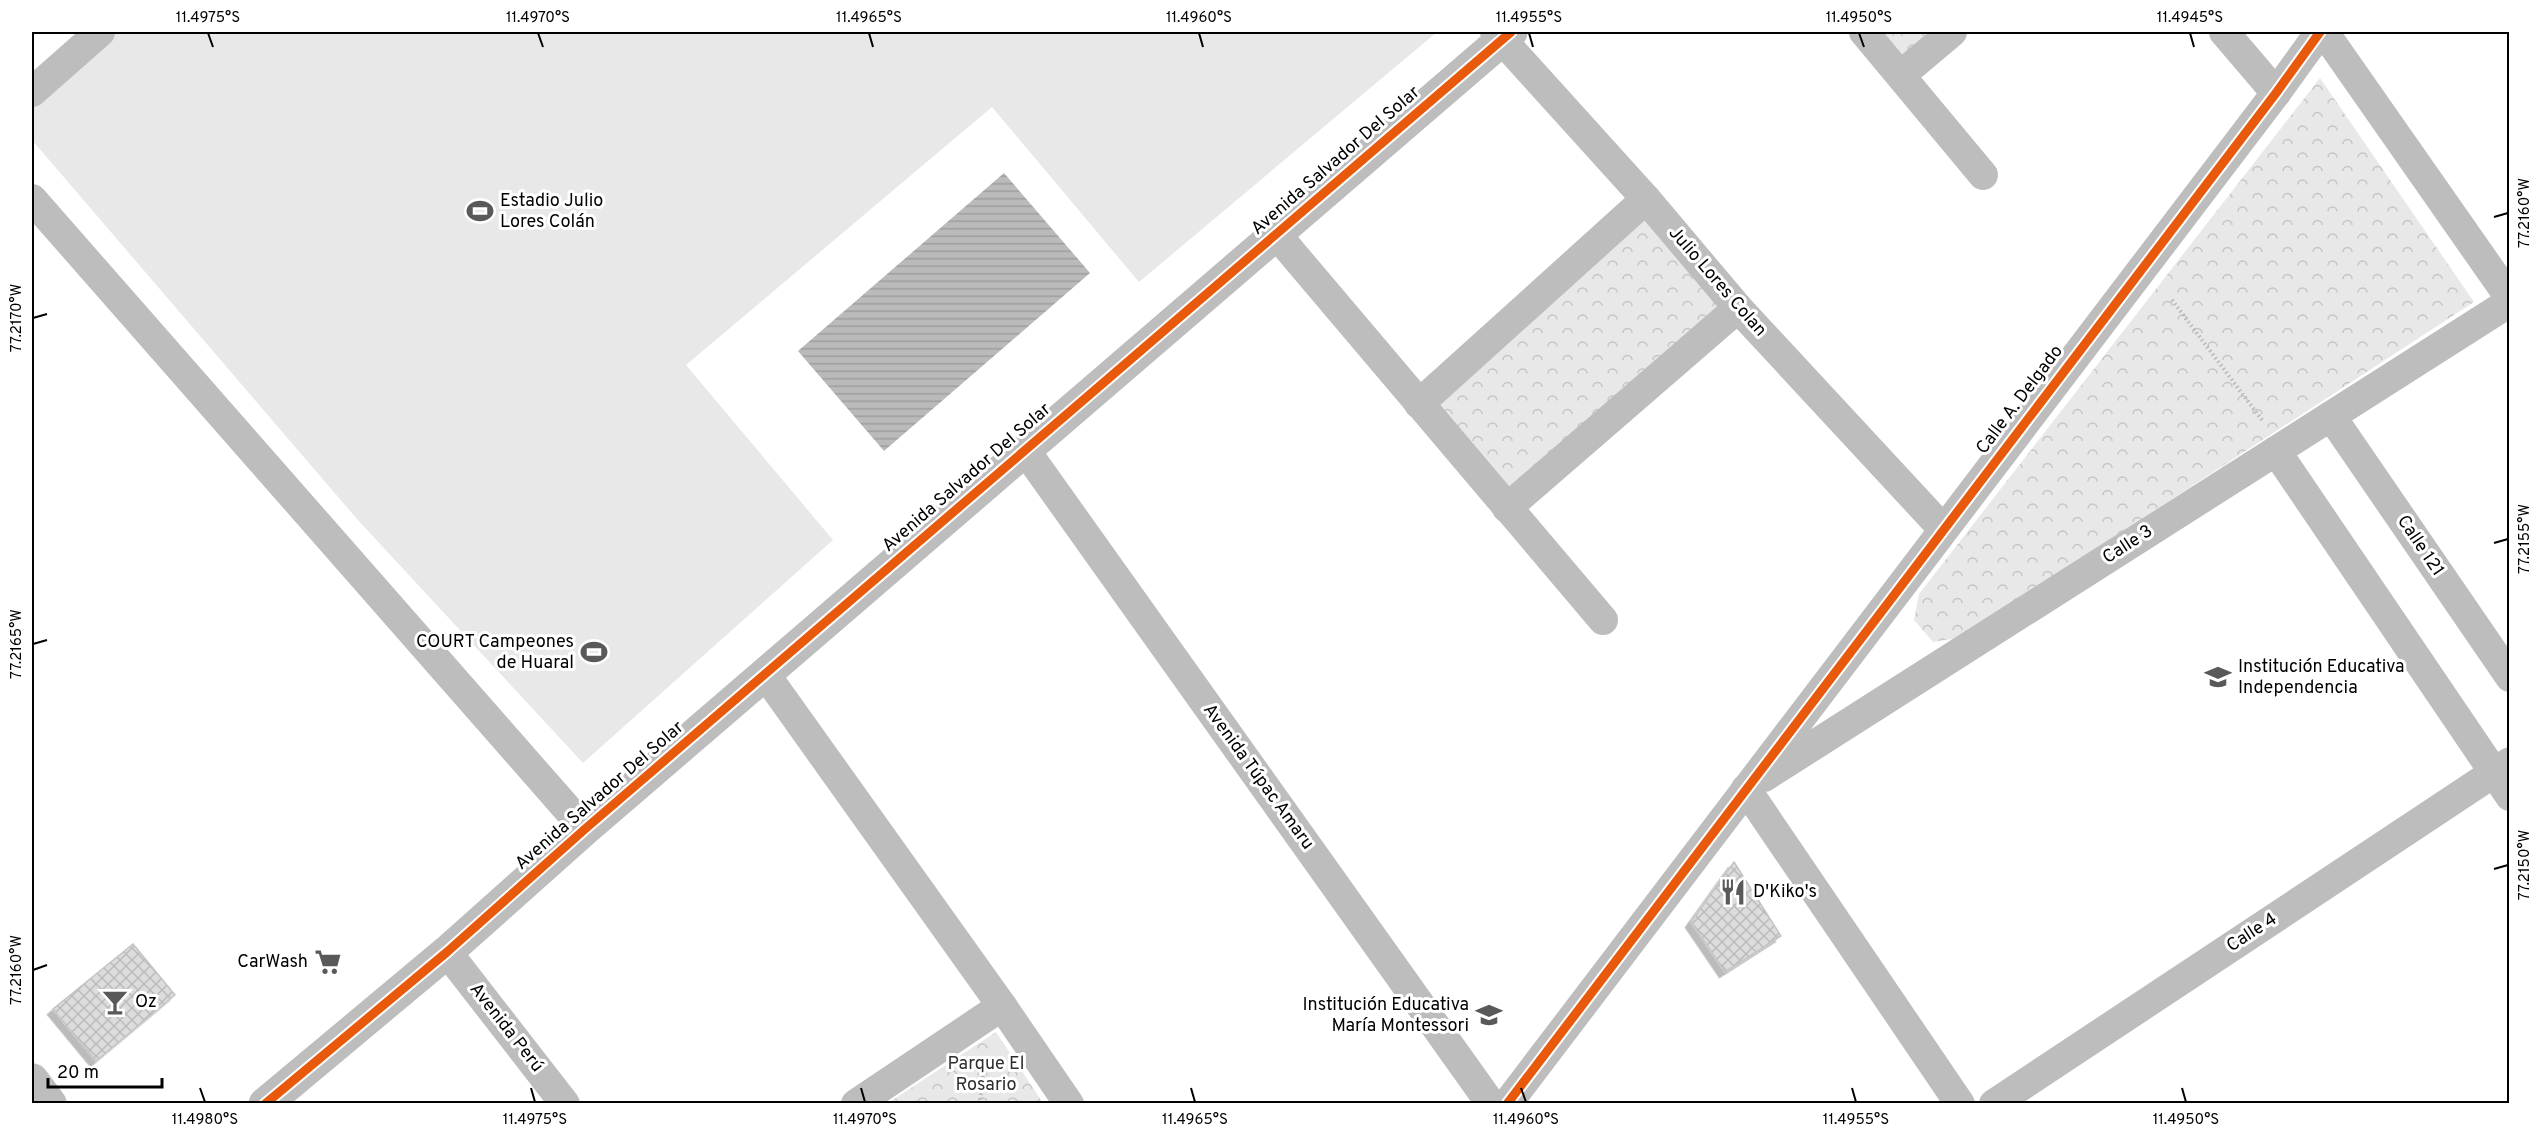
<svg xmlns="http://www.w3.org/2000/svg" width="2541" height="1135" viewBox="0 0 2541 1135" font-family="Overpass,sans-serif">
  <defs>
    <pattern id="park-crowns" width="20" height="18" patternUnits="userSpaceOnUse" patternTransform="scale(1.5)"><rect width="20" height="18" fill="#e8e8e8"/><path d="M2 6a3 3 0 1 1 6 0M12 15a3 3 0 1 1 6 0" fill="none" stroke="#c5c5c5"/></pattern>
    <pattern id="water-rules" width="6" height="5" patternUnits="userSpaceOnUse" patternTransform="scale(1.5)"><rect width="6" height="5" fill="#bababa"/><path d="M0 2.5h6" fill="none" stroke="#9e9e9e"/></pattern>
    <pattern id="building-cross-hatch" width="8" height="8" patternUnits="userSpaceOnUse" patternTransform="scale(1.5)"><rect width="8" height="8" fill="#dcdcdc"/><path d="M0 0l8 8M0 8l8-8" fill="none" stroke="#bbb"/></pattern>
    <filter id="shadow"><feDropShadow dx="-5.5" dy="5.5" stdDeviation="0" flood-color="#0004"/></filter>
  </defs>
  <rect width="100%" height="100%" fill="#fff"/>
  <path fill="#e8e8e8" d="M107 32H1437L1139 282 992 107 686 365 833 540 583 763 357 519 32 140V97Z"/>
  <g fill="url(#park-crowns)">
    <path d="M1876 32H1941L1903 65Z"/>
    <path d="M2320 78 2474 302 1959 638 1933 642 1914 620 1919 594Z"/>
    <path d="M1644 218 1720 309 1508 491 1438 404Z"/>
    <path d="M996 1032 1043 1103H888Z"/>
  </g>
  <path fill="url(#water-rules)" d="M1004 173 1090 273 884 451 798 351Z"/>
  <g fill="url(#building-cross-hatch)" stroke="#c4c4c4" stroke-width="1.5" filter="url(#shadow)">
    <path d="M1734 862 1781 936 1725 972 1691 922Z"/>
    <path d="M133 944 175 995 96 1061 53 1009Z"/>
  </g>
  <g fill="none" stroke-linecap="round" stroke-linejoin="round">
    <g stroke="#dbdbdb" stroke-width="34">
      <path id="trunk" d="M32 1080 50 1104"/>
    </g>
    <g stroke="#b8b8b8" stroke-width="4" stroke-dasharray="1.5 3" stroke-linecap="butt">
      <path d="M2172 300 2262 420"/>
      <path d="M980 1104 984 1060"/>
    </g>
    <g stroke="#bdbdbd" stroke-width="30">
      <path d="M1495 32 1646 199 1738 308 1943 529"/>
      <path d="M1864 32 1983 175"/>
      <path d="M2224 32 2276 93"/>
      <path d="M2324 32 2510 298"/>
      <path d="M1901 75 1952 32"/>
      <path d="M32 92 100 32"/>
      <path d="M32 199 585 829"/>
      <path d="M1276 234 1603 620"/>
      <path d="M1419 404 1646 199"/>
      <path d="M2331 416 2510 677"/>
      <path d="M1025 450 1491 1104"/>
      <path d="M2276 451 2510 796"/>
      <path d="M1507 508 1738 308"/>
      <path d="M765 674 1002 1006 1069 1104"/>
      <path d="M1764 777 2510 302"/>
      <path d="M1746 789 1960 1104"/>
      <path d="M447 952 565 1104"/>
      <path d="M856 1104 1002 1006"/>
      <path d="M1507 1104 2276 93 2320 32"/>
      <path d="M1994 1104 2510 762"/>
    </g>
    <path stroke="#bdbdbd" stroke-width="33" d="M265 1104 447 952 585 829 1511 32"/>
    <use href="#trunk" stroke="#bdbdbd" stroke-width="33"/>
    <g stroke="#fff" stroke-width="13">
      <g id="cycleway">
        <path d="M265 1104 447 952 585 829 1511 32"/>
        <path d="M1507 1104 2276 93 2320 32"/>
      </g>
    </g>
    <use href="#cycleway" stroke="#e8590c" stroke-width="9"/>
  </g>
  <path fill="none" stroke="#000" stroke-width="2" d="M208 33 213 47M538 33 543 47M869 33 873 47M1199 33 1203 47M1529 33 1533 47M1859 33 1864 47M2190 33 2194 47M2494 217 2508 213M33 318 47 314M2494 543 2508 539M33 644 47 640M2494 869 2508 865M33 970 47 965M200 1088 205 1102M531 1088 535 1102M861 1088 865 1102M1191 1088 1195 1102M1521 1088 1526 1102M1852 1088 1856 1102M2182 1088 2186 1102"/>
  <defs>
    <g id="stadium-bare" transform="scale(2.07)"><path d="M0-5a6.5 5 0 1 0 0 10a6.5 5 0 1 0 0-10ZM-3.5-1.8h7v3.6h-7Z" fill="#595959" stroke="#fff" stroke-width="2.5" paint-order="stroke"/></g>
    <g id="school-bare" transform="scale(2.07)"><path d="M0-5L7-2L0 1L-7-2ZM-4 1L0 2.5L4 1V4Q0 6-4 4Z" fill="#595959" stroke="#fff" stroke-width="2.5" paint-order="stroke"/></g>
    <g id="restaurant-bare" transform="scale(2.07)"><path d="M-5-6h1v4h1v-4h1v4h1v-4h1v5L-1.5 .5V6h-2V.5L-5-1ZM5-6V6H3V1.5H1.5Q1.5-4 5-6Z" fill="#595959" stroke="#fff" stroke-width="2.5" paint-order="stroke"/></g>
    <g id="supermarket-bare" transform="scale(2.07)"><path d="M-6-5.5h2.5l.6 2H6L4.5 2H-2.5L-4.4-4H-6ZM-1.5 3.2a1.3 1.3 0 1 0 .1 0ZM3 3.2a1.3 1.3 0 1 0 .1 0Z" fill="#595959" stroke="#fff" stroke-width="2.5" paint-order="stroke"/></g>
    <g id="bar-bare" transform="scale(2.07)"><path d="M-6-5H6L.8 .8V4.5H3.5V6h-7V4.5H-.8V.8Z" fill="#595959" stroke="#fff" stroke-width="2.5" paint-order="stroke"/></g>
  </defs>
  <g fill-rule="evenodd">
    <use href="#stadium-bare" x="480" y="211"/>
    <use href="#stadium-bare" x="594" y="652"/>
    <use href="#school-bare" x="2218" y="677"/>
    <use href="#restaurant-bare" x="1733" y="892"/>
    <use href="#supermarket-bare" x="328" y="962"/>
    <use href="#bar-bare" x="115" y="1002"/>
    <use href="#school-bare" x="1489" y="1015"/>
  </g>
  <g text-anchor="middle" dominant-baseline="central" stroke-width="6" stroke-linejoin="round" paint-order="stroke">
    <g font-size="18" fill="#000" stroke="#fff">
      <text transform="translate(1336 161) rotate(-41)">Avenida Salvador Del Solar</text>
      <text transform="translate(1717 282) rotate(49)">Julio Lores Colan</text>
      <text transform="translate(2020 400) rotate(-53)">Calle A. Delgado</text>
      <text transform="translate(967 478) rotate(-41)">Avenida Salvador Del Solar</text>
      <text transform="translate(2128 545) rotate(-33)">Calle 3</text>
      <text transform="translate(2420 546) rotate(56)">Calle 121</text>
      <text transform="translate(1258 777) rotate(54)">Avenida Túpac Amaru</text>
      <text transform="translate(600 796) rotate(-41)">Avenida Salvador Del Solar</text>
      <text transform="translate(2252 933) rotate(-33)">Calle 4</text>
      <text transform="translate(506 1028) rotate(52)">Avenida Perú</text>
    </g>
    <g font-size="18" fill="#000" stroke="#fff" text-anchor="start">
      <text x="500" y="201">Estadio Julio<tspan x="500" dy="21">Lores Colán</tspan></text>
      <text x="574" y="642" text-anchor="end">COURT Campeones<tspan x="574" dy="21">de Huaral</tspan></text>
      <text x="2238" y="667">Institución Educativa<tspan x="2238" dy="21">Independencia</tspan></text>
      <text x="1753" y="892">D'Kiko's</text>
      <text x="308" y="962" text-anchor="end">CarWash</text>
      <text x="135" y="1002">Oz</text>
      <text x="1469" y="1005" text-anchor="end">Institución Educativa<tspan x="1469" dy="21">María Montessori</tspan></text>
    </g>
    <g font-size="18" fill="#2d2d2d" stroke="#fff">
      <text x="986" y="1064">Parque El<tspan x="986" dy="21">Rosario</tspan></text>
    </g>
  </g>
  <rect width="2541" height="1135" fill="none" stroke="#ffffff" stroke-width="66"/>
  <path d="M48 1078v9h114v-9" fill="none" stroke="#000000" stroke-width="3"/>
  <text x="57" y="1078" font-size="18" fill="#000000" stroke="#ffffff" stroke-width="4.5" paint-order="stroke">20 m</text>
  <rect x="33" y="33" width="2475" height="1069" fill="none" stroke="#000" stroke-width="2"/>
  <g font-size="15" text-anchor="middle" fill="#000">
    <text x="208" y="22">11.4975°S</text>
    <text x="538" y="22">11.4970°S</text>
    <text x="869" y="22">11.4965°S</text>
    <text x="1199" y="22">11.4960°S</text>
    <text x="1529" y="22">11.4955°S</text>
    <text x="1859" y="22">11.4950°S</text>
    <text x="2190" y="22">11.4945°S</text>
    <text transform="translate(2524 213) rotate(-90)" y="5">77.2160°W</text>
    <text transform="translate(16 318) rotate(-90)" y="5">77.2170°W</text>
    <text transform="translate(2524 539) rotate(-90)" y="5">77.2155°W</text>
    <text transform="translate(16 644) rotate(-90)" y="5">77.2165°W</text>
    <text transform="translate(2524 865) rotate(-90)" y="5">77.2150°W</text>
    <text transform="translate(16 970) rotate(-90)" y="5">77.2160°W</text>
    <text x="205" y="1124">11.4980°S</text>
    <text x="535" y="1124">11.4975°S</text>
    <text x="865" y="1124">11.4970°S</text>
    <text x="1195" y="1124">11.4965°S</text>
    <text x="1526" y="1124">11.4960°S</text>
    <text x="1856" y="1124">11.4955°S</text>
    <text x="2186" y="1124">11.4950°S</text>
  </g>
</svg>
